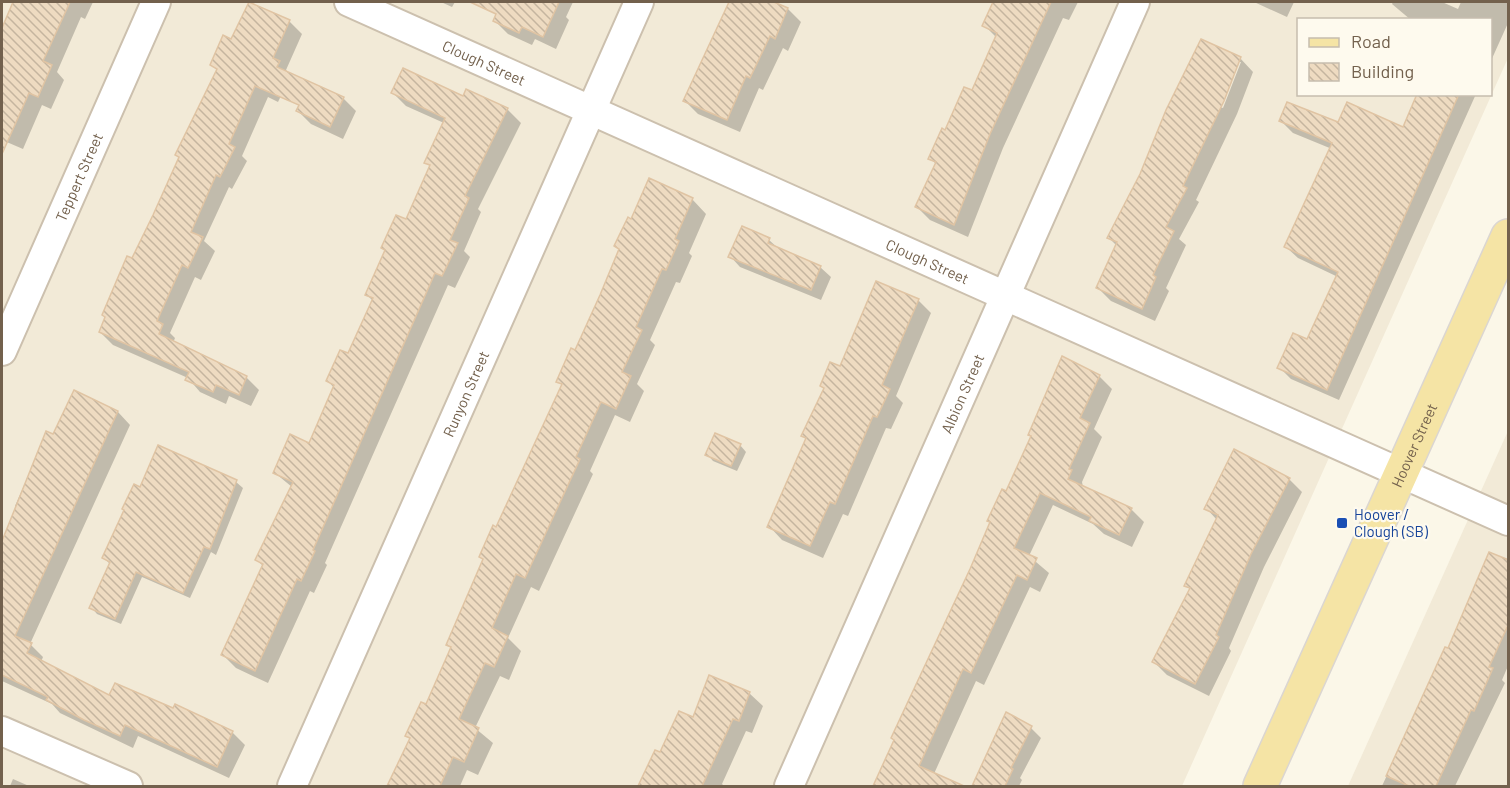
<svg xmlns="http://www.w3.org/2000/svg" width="1510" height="788" viewBox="0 0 1510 788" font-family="Barlow,sans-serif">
  <defs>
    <pattern id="building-back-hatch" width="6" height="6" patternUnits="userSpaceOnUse" patternTransform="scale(1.5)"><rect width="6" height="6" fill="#eedbc1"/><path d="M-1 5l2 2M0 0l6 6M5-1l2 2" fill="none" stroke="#c5b59f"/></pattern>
  </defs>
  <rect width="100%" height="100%" fill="#fbf7e8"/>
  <g fill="#f2ead7" fill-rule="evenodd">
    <path d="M2 2H1508V58L1182 786H2ZM1298 20H1490V94H1298Z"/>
    <path d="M1508 431V786H1348Z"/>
  </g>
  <g fill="#0003" fill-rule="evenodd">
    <path d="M14 2H93L85 19 81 17 57 72 64 80 51 109 42 105 23 149 2 140V31Z"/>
    <path d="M441 2H455L452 7Z"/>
    <path d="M504 2H573L566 17 569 20 556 49 535 39 532 45 508 34 495 21Z"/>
    <path d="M730 2H771L788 9 801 22 788 51 783 48 763 90 759 88 740 132 698 114 685 101Z"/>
    <path d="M995 2H1078L1069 20 1063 18 1003 148 968 237 930 220 917 207 936 164 930 158 972 92 997 38 984 25Z"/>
    <path d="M1254 2H1294L1287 17Z"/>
    <path d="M1393 2H1442L1458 9 1461 2H1508V23L1490 63V20H1411L1392 4Z"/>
    <path d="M289 21 302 34 286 70 291 75 278 102 268 97 242 156 247 161 232 189 229 187 204 241 215 251 201 280 195 277 170 333 175 338 173 343 246 377 259 390 251 406 229 396 226 404 200 392 188 378 113 345 100 332 218 71 212 65 232 41Z"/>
    <path d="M1240 58 1253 72 1237 114 1196 200 1199 202 1179 239 1186 245 1166 288 1169 291 1155 321 1111 301 1098 288 1117 246 1109 238ZM1238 62H1241L1223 108 1220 107Z"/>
    <path d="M466 91 508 110 521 123 478 209 481 212 464 251 470 257 455 288 448 285 325 563 327 565 314 593 310 591 268 683 236 668 223 655 263 566 257 560 292 487 275 473 309 445 334 388 328 381 348 355 373 301 367 295 407 221 431 167 426 163 444 123 406 106 393 93 463 98Z"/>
    <path d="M1419 94H1476L1339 400 1291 379 1279 367 1308 341 1338 277 1298 258 1286 247 1332 149 1293 133 1281 121 1404 129Z"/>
    <path d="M343 98 356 111 343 139 311 124 298 111 300 106 297 104Z"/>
    <path d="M650 180 692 199 706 214 689 253 692 256 680 283 676 282 650 340 655 345 637 384 644 391 630 422 615 415 590 471 593 474 539 591 531 587 508 638 521 651 509 680 500 676 475 728 493 743 478 775 467 770 460 786H389L411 739 407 735 427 706 452 649 448 644 484 560 480 557 497 529 563 386 558 381 575 352Z"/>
    <path d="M743 228 769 240 779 249 820 267 831 277 821 300 740 267 730 256Z"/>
    <path d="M918 300 931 313 896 396 903 403 891 429 886 428 848 516 843 514 823 558 782 540 769 526 807 439 803 435 825 389 822 386Z"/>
    <path d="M1099 376 1112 389 1094 429 1102 437 1082 482 1083 487 1131 509 1144 522 1132 547 1104 534 1093 524 1053 505 1029 556 1049 573 1040 592 1030 587 984 685 976 681 933 776 941 786H880L876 783 1006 493Z"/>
    <path d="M74 392 118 412 130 425 30 644 43 657 41 662 110 697 232 732 245 745 229 778 138 736 133 748 60 713 52 704 2 681V542L18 508 15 506 47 433 54 436Z"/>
    <path d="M740 445 746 452 737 471 713 461 707 454Z"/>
    <path d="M158 447 236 482 243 488 216 555 211 552 190 598 142 577 121 624 97 614 91 607 110 564 104 558 125 511 141 489Z"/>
    <path d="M1235 451 1289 479 1302 492 1264 567 1229 648 1231 651 1209 696 1167 675 1154 662 1191 590 1186 585 1217 520 1206 508Z"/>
    <path d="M1508 562V666L1502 680 1505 683 1455 786H1382L1446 648 1449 650Z"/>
    <path d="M749 693 763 706 752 733 746 731 722 784 724 786H645L641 783 661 754 693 719Z"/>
    <path d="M1007 714 1031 728 1041 738 1020 778 1022 780 1019 786H980L976 782Z"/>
    <path d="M13 779 29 786H10Z"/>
  </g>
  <g fill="url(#building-back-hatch)" stroke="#e0c4a3" stroke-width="1.5">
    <path d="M13 2H70L43 61 52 65 38 97 29 93 2 154V28Z"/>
    <path d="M249 2 290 20 273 58 280 61 277 67 344 97 330 127 296 111 299 105 255 86 229 144 235 147 220 177 216 175 191 232 203 237 188 268 182 265 157 321 163 324 159 334 247 376 239 395 216 385 213 392 185 380 189 372 99 332 105 317 102 315 127 256 132 258 153 215 179 157 175 155 217 69 210 65 223 35 231 39Z"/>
    <path d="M470 2H559L543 37 522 27 519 33 493 21 496 14Z"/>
    <path d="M729 2H774L788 8 775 39 770 36 750 78 746 76 727 120 683 101Z"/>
    <path d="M993 2H1051L990 134 954 225 915 207 936 162 928 159 942 128 945 130 964 87 972 90 997 33 982 26Z"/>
    <path d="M1201 39 1241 57 1224 101 1183 186 1187 188 1166 227 1174 231 1153 275 1156 277 1142 309 1096 288 1117 242 1107 238 1140 174 1166 110Z"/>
    <path d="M403 68 463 96 466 89 508 108 465 196 469 198 450 240 458 243 442 276 435 273 313 550 315 551 301 581 297 579 255 671 221 655 263 564 255 560 293 482 273 473 290 434 309 443 334 385 326 381 340 350 348 353 373 298 365 295 385 250 381 248 396 215 406 219 430 165 424 163 445 118 391 93Z"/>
    <path d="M1417 94H1459L1327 390 1277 368 1293 333 1307 339 1338 272 1284 247 1332 143 1279 121 1287 102 1338 122 1347 102 1403 127Z"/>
    <path d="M649 178 693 198 675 239 679 241 666 270 662 269 636 327 642 330 622 372 631 376 616 409 601 402 576 457 580 459 525 578 516 574 492 628 508 636 494 667 485 663 459 719 479 728 464 762 453 757 440 786H387L410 738 405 736 421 702 426 704 451 647 446 645 483 559 479 557 493 525 496 527 562 384 556 382 571 348 575 350 600 295 619 249 614 246 628 217 631 219Z"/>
    <path d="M742 226 770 238 768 243 821 266 811 290 728 257Z"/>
    <path d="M876 281 919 299 882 385 890 389 877 417 873 416 835 504 830 502 810 546 767 527 806 438 801 436 824 388 820 386 830 362 840 366Z"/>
    <path d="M1062 356 1100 375 1080 418 1090 423 1069 469 1072 470 1068 479 1132 508 1119 535 1089 521 1091 517 1040 493 1014 548 1037 558 1027 580 1017 575 971 673 963 669 919 766 964 786H873L894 740 891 738 970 569 990 522 987 521 1002 489 1006 491 1031 436 1028 435Z"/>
    <path d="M74 390 118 411 15 636 32 643 27 653 109 695 115 683 173 708 175 704 233 731 217 767 125 725 120 736 84 720 46 700 48 697 2 675V541L46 431 53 434Z"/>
    <path d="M715 433 741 444 731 466 705 455Z"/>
    <path d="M158 445 237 480 210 549 204 547 183 593 136 572 115 619 89 608 110 562 102 558 124 510 122 509 134 484 140 487Z"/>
    <path d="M1234 449 1290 478 1251 554 1216 635 1219 637 1195 684 1152 662 1190 588 1184 586 1218 515 1204 509Z"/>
    <path d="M1489 552 1509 560V623L1489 667 1493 668 1474 711 1471 710 1436 786H1409L1386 776 1445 647 1448 648Z"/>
    <path d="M709 675 750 692 739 721 733 719 702 786H638L655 750 660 752 679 711 693 717Z"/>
    <path d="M1006 712 1032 726 1011 768 1013 769 1005 786H972Z"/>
  </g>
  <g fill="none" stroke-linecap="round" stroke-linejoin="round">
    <g stroke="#ccc0ae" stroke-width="32">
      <g id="minor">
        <path id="s1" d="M349 2 1508 521"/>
        <path id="s2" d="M2 351 156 2"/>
        <path d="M2 731 128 786"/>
        <path id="s3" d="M292 786 639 2"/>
        <path id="s4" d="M789 786 1135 2"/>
      </g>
    </g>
    <g stroke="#dbd6d1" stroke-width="36">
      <g id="major">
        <path id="s5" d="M1260 786 1508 236"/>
      </g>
    </g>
    <use href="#minor" stroke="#fff" stroke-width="28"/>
    <use href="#major" stroke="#f5e4a5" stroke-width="33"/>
  </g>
  <rect fill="#1a4fb4" stroke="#fefaee" stroke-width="2" x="1336" y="517" width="12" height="12" rx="3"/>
  <g text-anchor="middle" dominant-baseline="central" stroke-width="4.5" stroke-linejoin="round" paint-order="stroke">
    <g font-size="15" fill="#73614d" stroke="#fefaee">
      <text stroke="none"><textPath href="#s1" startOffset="148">Clough Street</textPath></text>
      <text stroke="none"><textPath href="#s2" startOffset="190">Teppert Street</textPath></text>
      <text stroke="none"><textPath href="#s1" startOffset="634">Clough Street</textPath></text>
      <text stroke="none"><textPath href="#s3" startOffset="429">Runyon Street</textPath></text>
      <text stroke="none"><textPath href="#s4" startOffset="429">Albion Street</textPath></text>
      <text stroke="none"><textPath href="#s5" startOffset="374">Hoover Street</textPath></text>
    </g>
    <g font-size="15" fill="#164399" stroke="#fefaee" text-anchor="start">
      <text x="1354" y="514">Hoover /<tspan x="1354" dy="17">Clough (SB)</tspan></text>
    </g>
  </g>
  <rect width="1510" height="788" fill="none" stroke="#73614d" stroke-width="6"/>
  <rect x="1297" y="18" width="195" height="78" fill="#fefaee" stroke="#c6bdae" stroke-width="1.5"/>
  <rect x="1309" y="38" width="30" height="9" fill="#f5e4a5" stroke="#c6bdae" stroke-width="1.5"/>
  <text x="1351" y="48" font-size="18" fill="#73614d">Road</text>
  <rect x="1309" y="63" width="30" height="18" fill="url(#building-back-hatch)" stroke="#c6bdae" stroke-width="1.5"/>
  <text x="1351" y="78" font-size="18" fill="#73614d">Building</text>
</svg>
